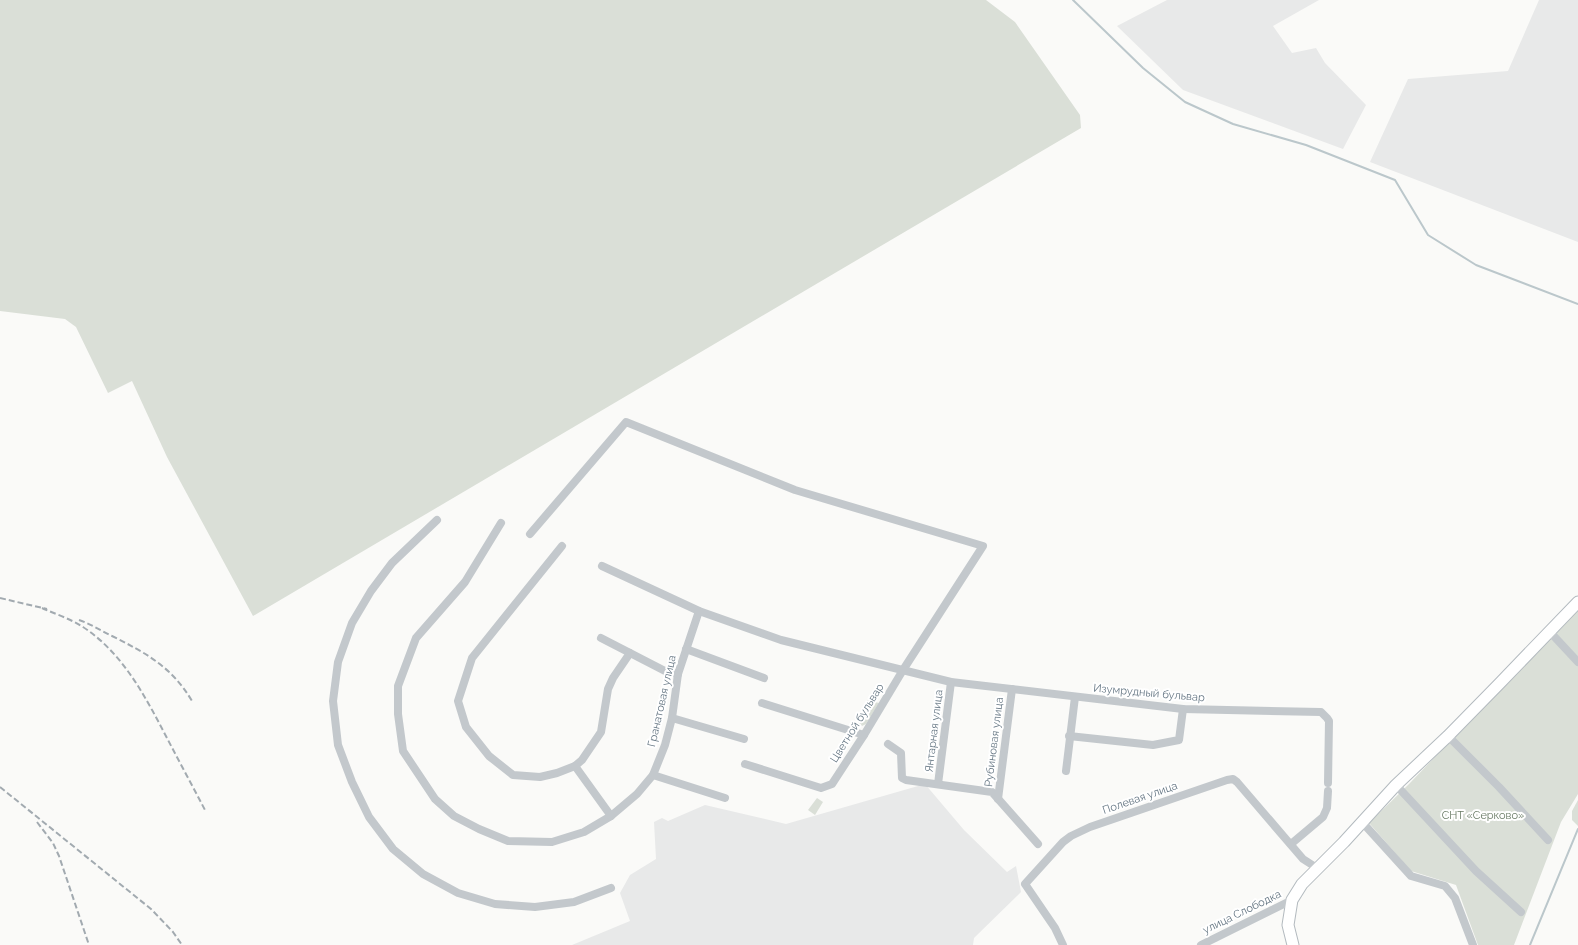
<svg xmlns="http://www.w3.org/2000/svg" width="1578" height="945" viewBox="0 0 1578 945" font-family="Raleway,sans-serif">
  <rect width="100%" height="100%" fill="#fafaf8"/>
  <g fill="#e8e9e9">
    <path d="M1167 0H1319L1273 26 1292 53 1316 48 1325 63 1366 105 1343 149 1183 90 1117 26Z"/>
    <path d="M1539 0H1578V242L1370 162 1408 79 1508 71Z"/>
    <path d="M925 784 964 830 1007 872 1016 866 1021 892 974 938 973 945H572L630 921 620 893 630 875 656 859 654 822 662 818 668 821 705 805 786 824Z"/>
  </g>
  <g fill="#dadfd7">
    <path d="M0 0H986L1015 22 1080 115 1081 128 253 616 167 457 132 381 108 393 76 327 65 319 0 311Z"/>
    <path d="M1578 608V794L1561 822 1514 945H1478L1456 885 1411 871 1369 823 1409 784Z"/>
    <path d="M867 700 879 703 866 724 862 726 859 725 858 721Z"/>
    <path d="M817 798 823 802 815 815 808 810Z"/>
    <path d="M1578 800V826L1572 820V811Z"/>
  </g>
  <g fill="none" stroke-linecap="round" stroke-linejoin="round">
    <g stroke="#bbc7cb" stroke-width="2">
      <path d="M1073 0 1143 68 1185 102 1233 124 1306 145 1395 180 1428 235 1476 265 1578 304"/>
      <path d="M1530 945 1578 829"/>
    </g>
    <g stroke="#b3babf" stroke-width="13">
      <path id="secondary" d="M1293 945 1288 925 1292 900 1302 884 1344 842 1396 785 1448 736 1499 684 1578 602"/>
    </g>
    <g stroke="#c3c8cc" stroke-width="8">
      <path d="M437 520 392 563 371 591 352 623 338 662 333 701 338 745 352 782 369 817 393 849 423 874 458 893 495 904 535 907 574 902 611 888"/>
      <path d="M501 523 465 582 416 638 398 686V714L403 751 435 799 454 816 479 829 508 841 552 842 584 832 611 816 637 794 653 775 665 745 672 718 678 674 699 611"/>
      <path d="M530 534 626 422 795 490 983 546 903 670 864 735 832 784 821 788 745 764"/>
      <path d="M562 546 472 658 458 701 466 727 489 756 513 775 540 777 557 773 575 766 582 760 601 732 608 689 613 678 630 653"/>
      <path d="M602 566 699 611 781 640 951 682 1183 709 1321 712 1327 718 1329 721 1328 783"/>
      <path d="M1550 632 1578 662"/>
      <path d="M601 638 665 671 678 674"/>
      <path d="M686 649 764 678"/>
      <path d="M762 703 864 735"/>
      <path d="M672 718 744 739"/>
      <path d="M1069 736 1153 745 1179 740 1183 709"/>
      <path d="M1448 736 1499 787 1548 840"/>
      <path d="M888 744 901 753 902 778 906 780 992 792 1038 844"/>
      <path d="M575 766 611 816"/>
      <path d="M1066 771 1075 697"/>
      <path d="M653 775 725 798"/>
      <path d="M938 784 951 682"/>
      <path d="M1396 785 1476 871 1521 912"/>
      <path d="M998 799 1012 689"/>
      <path d="M1362 822 1411 876 1445 886 1455 898 1473 945"/>
      <path d="M1291 844 1323 817 1327 808 1328 791"/>
      <path d="M1063 945 1055 928 1025 884 1063 842 1071 836 1090 827 1227 780 1233 779 1237 782 1303 859 1317 868"/>
      <path d="M1201 945 1292 900"/>
    </g>
    <use href="#secondary" stroke="#fff" stroke-width="11"/>
    <g stroke="#a2aab0" stroke-width="2" stroke-dasharray="6 3" stroke-linecap="butt">
      <path d="M0 598 47 609"/>
      <path d="M42 608C55 614 71 619 83 627 124 654 146 698 168 740 180 763 193 787 205 810"/>
      <path d="M79 620C91 624 101 631 112 636 146 653 172 667 192 701"/>
      <path d="M0 787 151 909 173 932 182 945"/>
      <path d="M37 822 53 843 59 856 89 945"/>
    </g>
  </g>
  <g text-anchor="middle" dominant-baseline="central" stroke-width="4" stroke-linejoin="round" paint-order="stroke">
    <g font-size="11" fill="#657683" stroke="#fff">
      <text transform="translate(1149 693) rotate(5)">Изумрудный бульвар</text>
      <text transform="translate(662 701) rotate(-77)">Гранатовая улица</text>
      <text transform="translate(857 723) rotate(-58)">Цветной бульвар</text>
      <text transform="translate(934 731) rotate(-83)">Янтарная улица</text>
      <text transform="translate(994 742) rotate(-83)">Рубиновая улица</text>
      <text transform="translate(1140 798) rotate(-19)">Полевая улица</text>
      <text transform="translate(1242 912) rotate(-26)">улица Слободка</text>
    </g>
    <g font-size="11" fill="#687a64" stroke="#fff">
      <text x="1483" y="815">СНТ «Серково»</text>
    </g>
  </g>
</svg>
